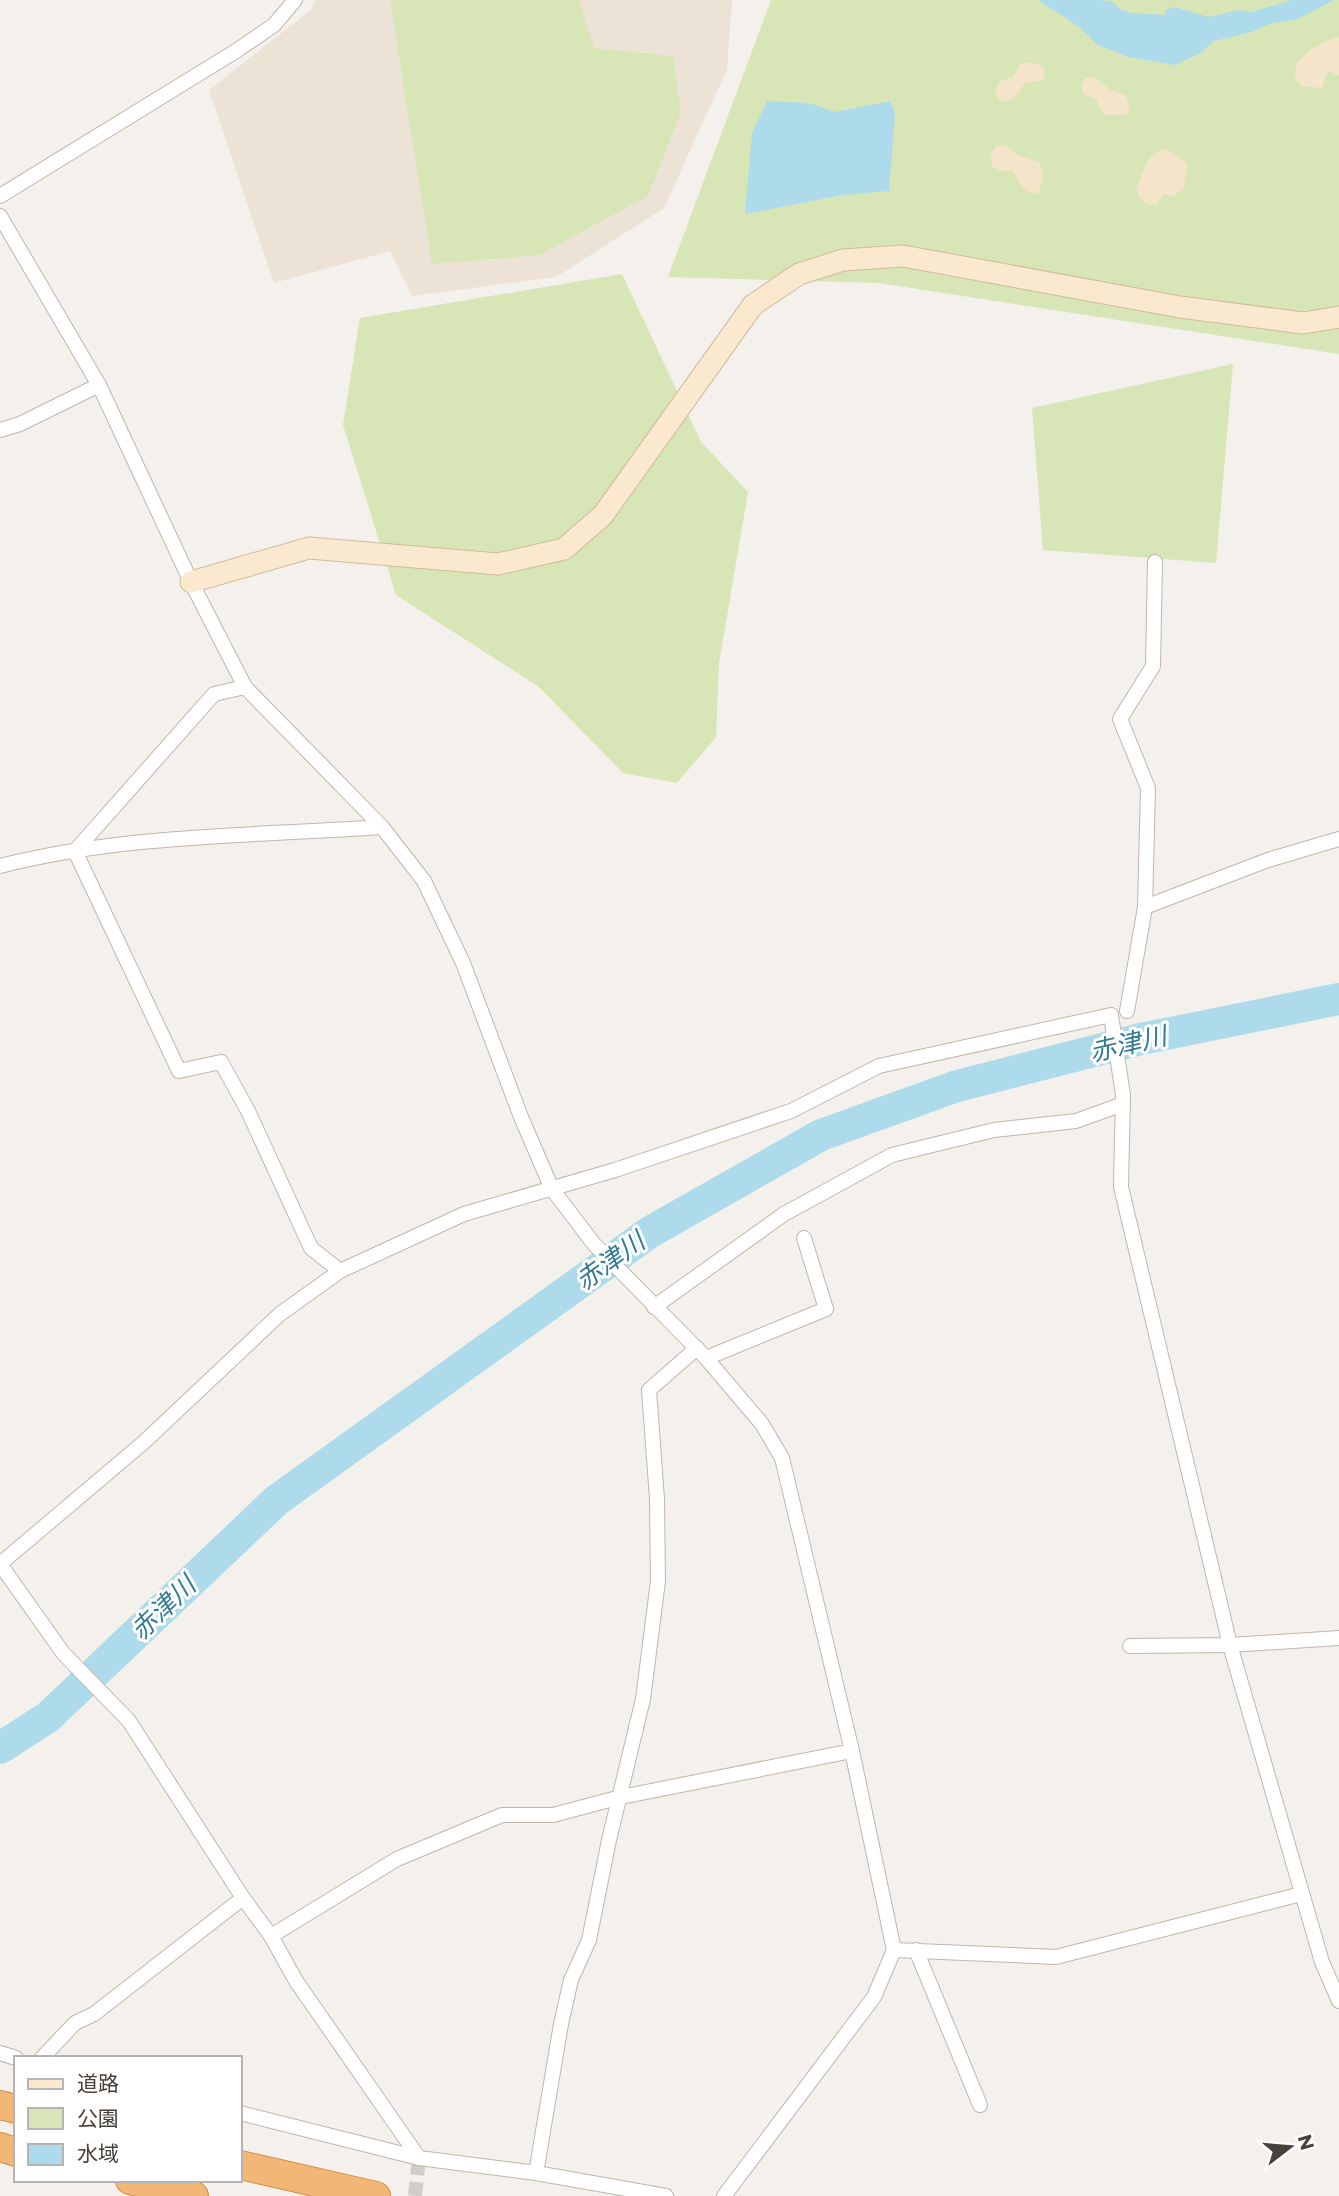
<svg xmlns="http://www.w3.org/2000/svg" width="1339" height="2196" viewBox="0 0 1339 2196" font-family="Montserrat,'Noto Sans JP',sans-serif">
  <rect width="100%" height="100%" fill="#f4f0eb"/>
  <path fill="#ece2d6" d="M315 0H732L727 69 664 208 556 277 412 296 390 251 274 283 209 90 311 10Z"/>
  <g fill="#d7e5b7">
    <path d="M390 0H579L594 48 673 56 681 112 648 196 539 255 432 264Z"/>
    <path d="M771 0H1339V354L879 283 668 277Z"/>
    <path d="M622 274 701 442 748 492 719 663 716 737 677 783 623 773 539 687 396 595 343 425 360 318Z"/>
    <path d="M1233 364 1216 563 1043 550 1032 408Z"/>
  </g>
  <g fill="#f4e5ca">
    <path d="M1335 37H1339V76L1328 71 1322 88 1303 86 1295 79 1296 64 1311 49Z"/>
    <path d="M1030 62 1043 66 1045 76 1042 80 1025 83 1013 99 1001 102 995 93 999 82 1013 77 1021 64Z"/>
    <path d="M1094 77 1110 90 1126 95 1130 108 1127 115H1105L1096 100 1084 94 1081 87 1085 78Z"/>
    <path d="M1005 145 1018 155 1040 162 1043 180 1038 193C1023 196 1021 181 1012 171H1000L992 166 990 155 996 146Z"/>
    <path d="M1167 149 1187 163 1185 187 1174 196 1163 194 1156 205C1145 204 1139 201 1136 189 1144 172 1147 151 1167 149Z"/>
  </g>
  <g fill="#addbeb">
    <path d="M1038 0H1100L1113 2 1121 10 1133 13 1165 15V10L1174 7 1209 17 1239 10 1252 12 1292 0H1334L1298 19 1273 23 1251 32 1214 41 1200 53 1175 65 1128 57 1098 45 1078 26Z"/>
    <path d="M767 101 809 103 835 112 890 101 895 114 889 191 842 195 745 214 752 133Z"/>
  </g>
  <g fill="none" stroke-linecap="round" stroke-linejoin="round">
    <path stroke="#addbeb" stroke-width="32" d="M0 1748 48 1717 277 1500 650 1232 821 1135 957 1086 1141 1039 1339 999"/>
    <path stroke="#d2cdc7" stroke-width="14" stroke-dasharray="14 7" stroke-linecap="butt" d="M415 2196 419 2158"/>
    <g stroke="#bfb6ae" stroke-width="16">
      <g id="street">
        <path d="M0 196 236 51 274 25 295 0"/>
        <path d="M0 216 99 385 191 582 245 687 382 827 424 881 463 963 521 1117 552 1189 594 1244 706 1358 762 1424 782 1458 852 1751 894 1950 874 1997 724 2196"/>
        <path d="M0 430 20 424 99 385"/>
        <path d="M75 851 179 1071 221 1062 248 1111 311 1248 340 1271"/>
        <path d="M75 851 214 694 245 687"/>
        <path d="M0 866C125 834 254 836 382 827"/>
        <path d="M1145 907 1268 860 1339 839"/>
        <path d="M1127 1011 1145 907 1148 788 1120 719 1153 666 1155 562"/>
        <path d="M654 1307 784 1214 892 1155 994 1130 1076 1121 1123 1104"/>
        <path d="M706 1358 826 1309 804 1238"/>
        <path d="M0 1564 143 1443 280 1314 340 1271 464 1214 615 1170 791 1111 879 1066 1111 1015 1123 1095 1121 1187 1230 1645 1322 1962 1339 2001"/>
        <path d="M0 1564 63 1653 129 1721 243 1898"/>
        <path d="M1130 1646 1230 1645 1339 1638"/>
        <path d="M271 1936 397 1859 502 1815H553L621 1797 852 1751"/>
        <path d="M894 1950 1056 1957 1301 1894"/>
        <path d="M916 1950 980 2105"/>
        <path d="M0 2053 16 2058"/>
        <path d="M42 2058 75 2023 94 2014 243 1898 271 1936 296 1981 419 2158"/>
        <path d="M240 2113 419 2158 536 2173 666 2196"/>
        <path d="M536 2173 561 2024 571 1980 589 1940 609 1840 643 1699 658 1581 657 1499 649 1390 697 1348"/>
      </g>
    </g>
    <g stroke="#d0bb9e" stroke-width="23">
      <path id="secondary" d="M191 582 309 548 498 564 564 549 603 515 753 305 799 274 843 260 903 256 1180 307 1303 323 1339 317"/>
    </g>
    <g stroke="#d18b47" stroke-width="30">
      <g id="highway">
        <path d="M0 2105 16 2109"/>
        <path d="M0 2147 16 2152"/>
        <path d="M240 2165 376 2196"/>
        <path d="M130 2180 194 2196"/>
      </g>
    </g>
    <use href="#street" stroke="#fff" stroke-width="14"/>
    <use href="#secondary" stroke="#fae9ce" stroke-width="21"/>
    <use href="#highway" stroke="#f2b777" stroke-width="28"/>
  </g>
  <g text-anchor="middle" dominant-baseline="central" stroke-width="6" stroke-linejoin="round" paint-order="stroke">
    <g font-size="26" font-style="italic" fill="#347a95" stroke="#fff">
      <text transform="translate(1128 1044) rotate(-13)">赤津川</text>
      <text transform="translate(610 1261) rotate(-36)">赤津川</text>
      <text transform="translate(163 1608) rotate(-44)">赤津川</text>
    </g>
  </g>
  <rect x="14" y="2056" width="228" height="126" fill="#ffffff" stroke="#b6b3b0" stroke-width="2"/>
  <rect x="28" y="2079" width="35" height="10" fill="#fae9ce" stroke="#b6b3b0" stroke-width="2"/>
  <text x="77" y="2091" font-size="21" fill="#484039">道路</text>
  <rect x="28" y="2108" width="35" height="21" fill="#d7e5b7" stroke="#b6b3b0" stroke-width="2"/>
  <text x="77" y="2126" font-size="21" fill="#484039">公園</text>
  <rect x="28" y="2144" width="35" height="21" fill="#addbeb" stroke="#b6b3b0" stroke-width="2"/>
  <text x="77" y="2161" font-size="21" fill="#484039">水域</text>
  <g transform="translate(1290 2147) rotate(74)" stroke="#ffffff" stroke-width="5" paint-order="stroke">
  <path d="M0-5L12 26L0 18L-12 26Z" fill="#484039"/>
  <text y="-10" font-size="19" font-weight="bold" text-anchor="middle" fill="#484039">N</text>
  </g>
</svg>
